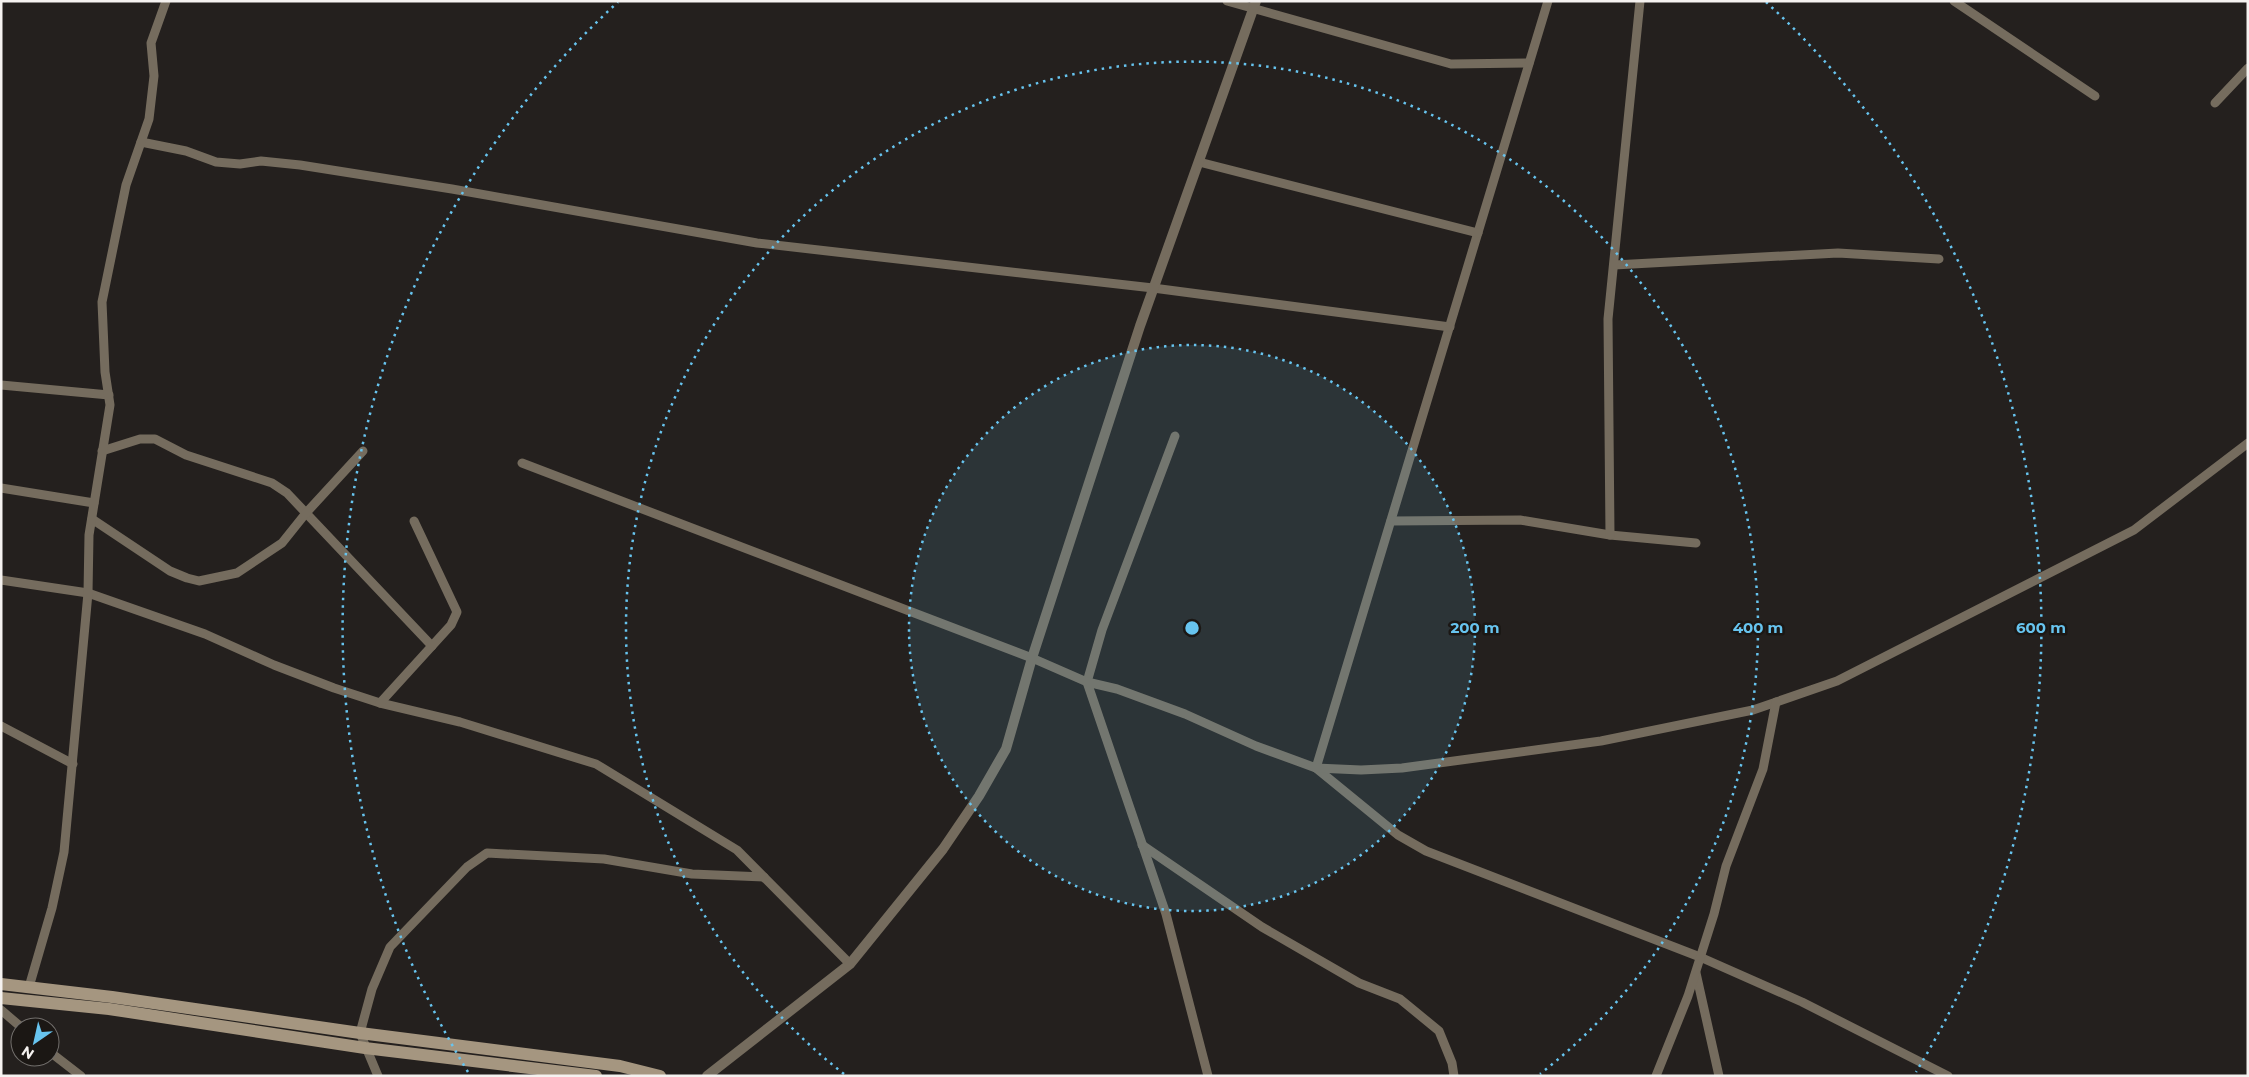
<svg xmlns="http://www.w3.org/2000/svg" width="2249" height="1077" viewBox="0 0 2249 1077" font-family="Montserrat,sans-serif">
  <rect width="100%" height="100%" fill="#24201e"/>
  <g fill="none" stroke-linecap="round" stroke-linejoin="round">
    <g stroke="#756c5e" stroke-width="9">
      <path d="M1227 1 1451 64 1529 63"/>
      <path d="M1548 1 1316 768 1398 835 1426 851 1700 957 1802 1002 1948 1076"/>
      <path d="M1954 1 2095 96"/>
      <path d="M2215 103 2248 68"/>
      <path d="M141 142 186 151 216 162 240 164 261 161 300 165 452 189 757 243 1153 288 1450 327"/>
      <path d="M1199 162 1478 233"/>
      <path d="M1614 265 1838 253 1939 259"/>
      <path d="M1 385 109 395"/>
      <path d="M1175 436 1102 630 1087 682 1166 914 1208 1076"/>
      <path d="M102 451 140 439H155L186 455 272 483 287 493 432 646"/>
      <path d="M522 463 1032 658 1087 682 1117 689 1185 714 1256 746 1316 768 1361 770 1402 768 1601 741 1753 710 1837 681 2134 530 2248 443"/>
      <path d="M1 488 94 503"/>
      <path d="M92 519 170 571 187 578 199 581 237 573 282 543 306 513 363 451"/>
      <path d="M1391 521 1520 520 1610 535 1696 543"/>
      <path d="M1610 535 1608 319 1640 1"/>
      <path d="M1 580 88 593 205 634 274 665 334 688 380 703 460 722 596 764 737 850 850 964"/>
      <path d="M380 703 451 625 457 612 414 521"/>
      <path d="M1 726 73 764"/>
      <path d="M1142 845 1262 927 1359 983 1400 999 1439 1031 1452 1063 1454 1076"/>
      <path d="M1696 973 1719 1076"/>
      <path d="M29 987 52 908 64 852 88 593 89 535 110 405 105 372 102 302 126 185 149 119 154 76 151 43 166 1"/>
      <path d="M1 1010 21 1027"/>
      <path d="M50 1052 81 1076"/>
      <path d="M378 1076 360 1033 372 989 390 947 467 867 487 853 604 859 692 874 764 877"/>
      <path d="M1656 1076 1688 996 1714 914 1726 866 1763 769 1776 702"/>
    </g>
    <path stroke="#756c5e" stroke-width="10" d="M707 1076 850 964 943 849 979 796 1006 749 1032 658 1140 326 1256 1"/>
    <g stroke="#a59680" stroke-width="12">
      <path d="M1 984 112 997 360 1033 620 1066 660 1076"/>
      <path d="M1 998 109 1009 365 1048 596 1076"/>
    </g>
  </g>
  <circle cx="1192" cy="628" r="283" fill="#67c4ef" fill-opacity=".12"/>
  <g fill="none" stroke="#67c4ef" stroke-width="2.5" stroke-dasharray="2.5 5">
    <circle cx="1192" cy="628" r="283"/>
    <path d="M844 1074A566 566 0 1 1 1540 1074"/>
    <path d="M468 1072A849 849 0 0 1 618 2M1766 2A849 849 0 0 1 1916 1072"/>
  </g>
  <circle cx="1192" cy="628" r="8" fill="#67c4ef" stroke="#1b1714" stroke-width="2.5"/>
  <g font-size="15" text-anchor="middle" font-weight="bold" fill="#67c4ef" stroke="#1b1714" stroke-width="5" stroke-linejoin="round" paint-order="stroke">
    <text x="1475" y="633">200 m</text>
    <text x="1758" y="633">400 m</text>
    <text x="2041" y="633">600 m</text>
  </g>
  <rect width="2249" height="1077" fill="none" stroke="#f5f2f0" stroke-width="5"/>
  <g transform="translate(35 1042) rotate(214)"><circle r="24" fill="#1b1714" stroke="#726f6c"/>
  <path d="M0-4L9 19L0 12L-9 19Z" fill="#67c4ef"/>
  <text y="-8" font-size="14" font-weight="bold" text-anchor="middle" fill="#f5f2f0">N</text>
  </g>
</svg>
